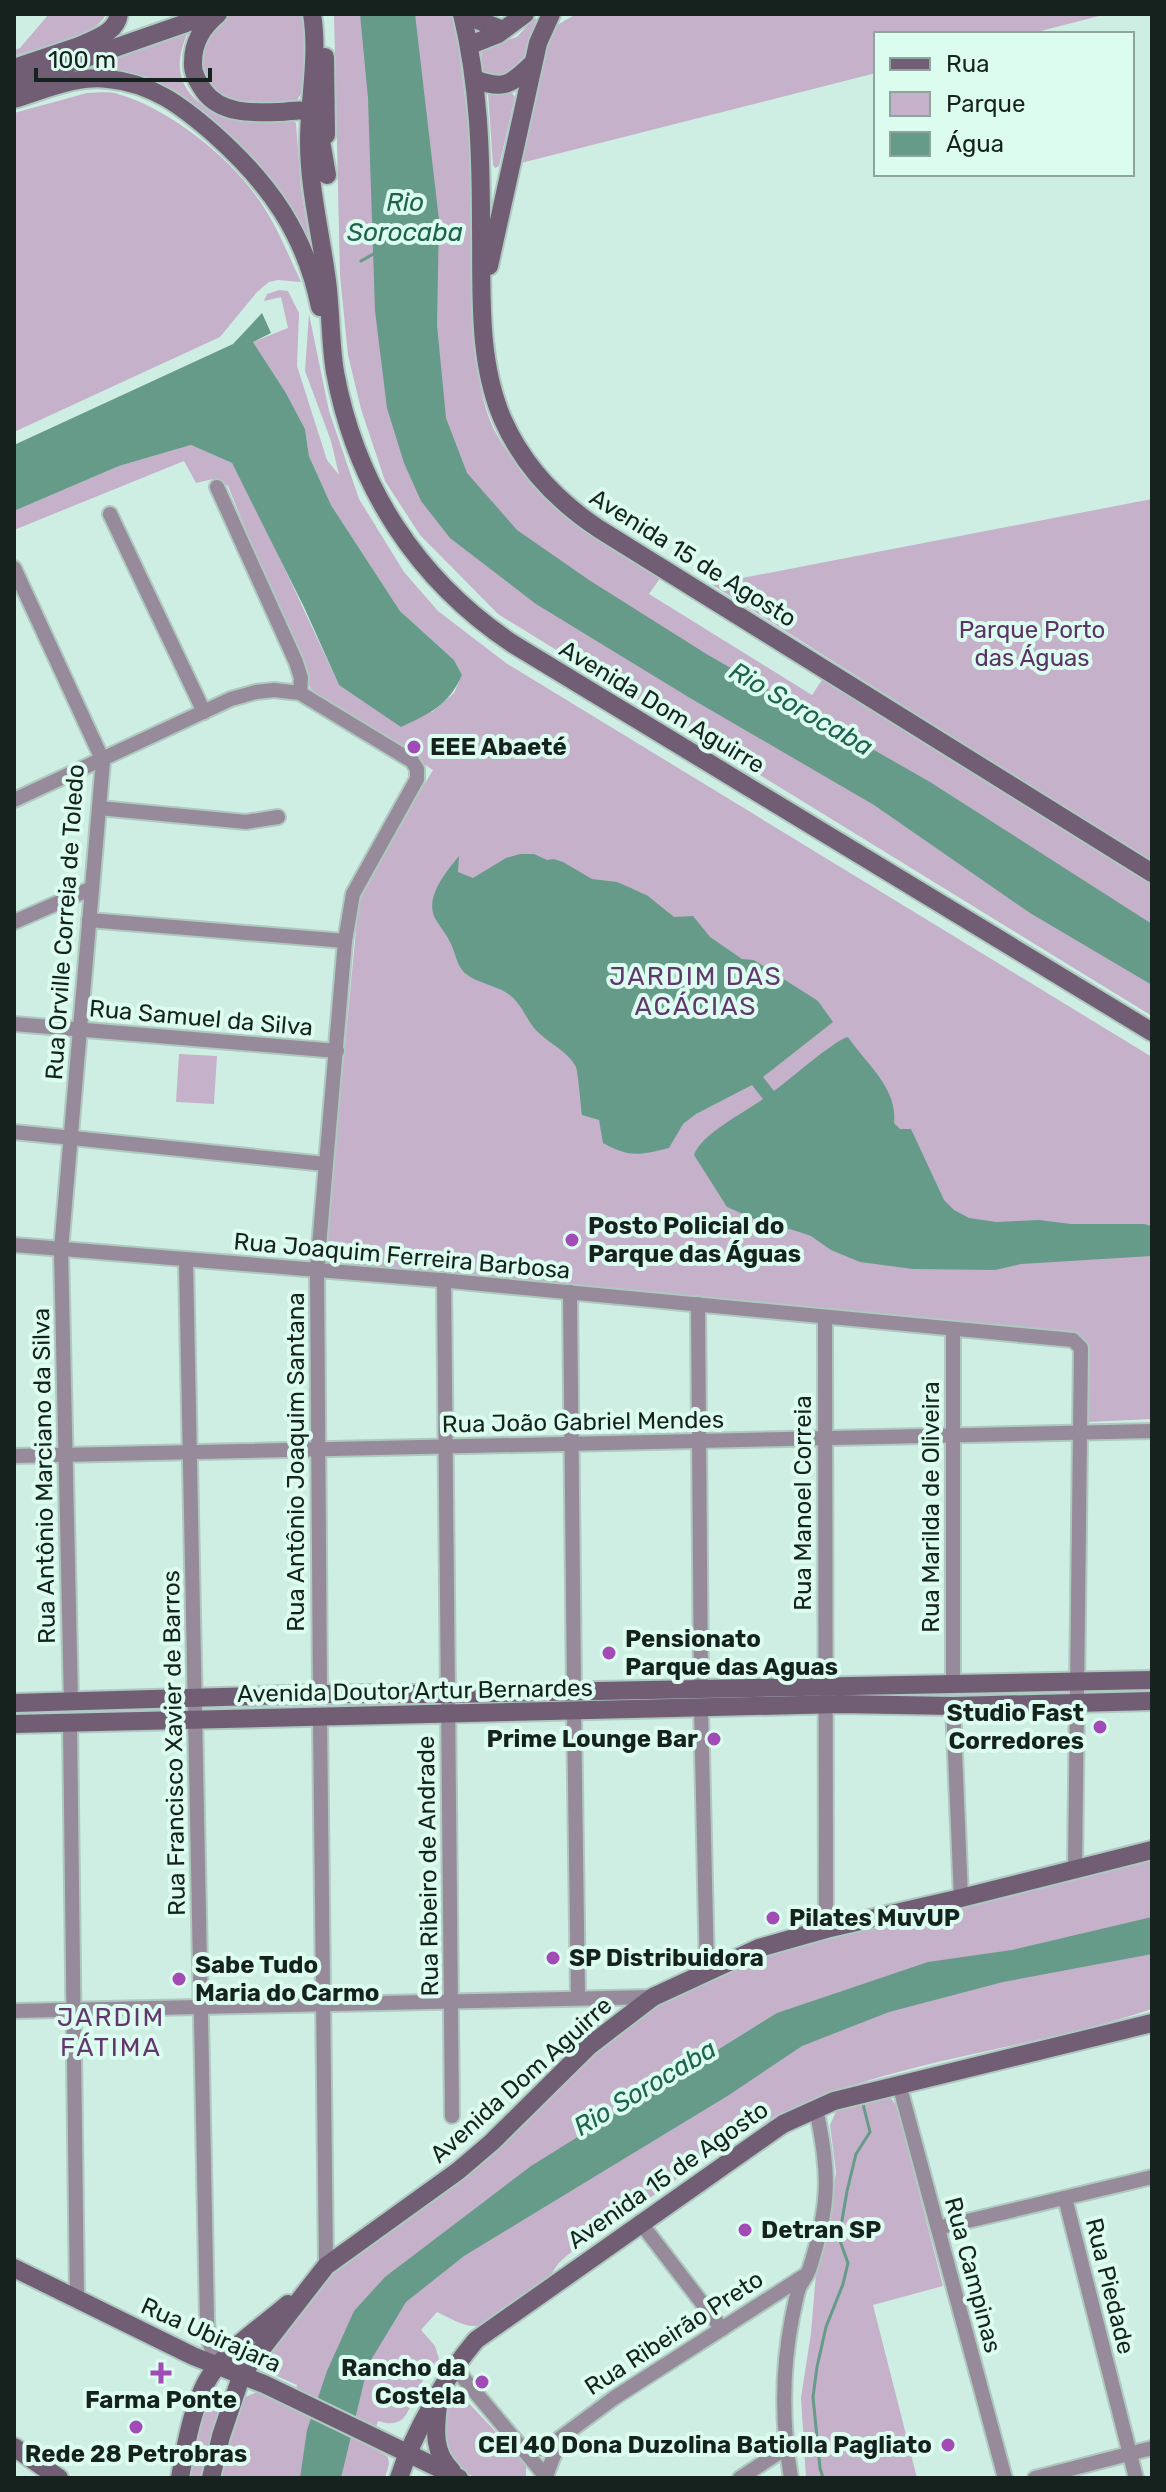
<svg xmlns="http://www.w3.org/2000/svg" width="1166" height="2492" viewBox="0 0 1166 2492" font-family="Rubik,sans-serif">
  <rect width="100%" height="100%" fill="#cfeee3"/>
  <g fill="#c5b1ca">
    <path d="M49 14H106C97 37 38 48 14 56V50L20 48Z"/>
    <path d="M228 14H305V89L296 101 282 108H259L220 99 199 73C201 46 202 28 228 14Z"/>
    <path d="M334 14H453C465 84 472 155 475 225 478 288 466 380 497 435 527 490 610 540 661 577L649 594 812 695 824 677 1152 880V1016L498 614 420 535 385 481 361 409 348 355 340 276Z"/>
    <path d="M576 14H1107L1029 34H876V73L521 163 546 42 554 27Z"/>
    <path d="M534 18 537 19 523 59 518 68 503 80 483 75 481 48 517 37Z"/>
    <path d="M189 29C185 39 181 49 180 60 176 93 211 117 240 121 257 124 275 121 291 120L296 123 301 188 315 275 295 225 149 82 14 88Z"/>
    <path d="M87 93C97 93 109 91 118 94 168 108 230 157 259 200 277 226 288 254 301 282L278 280 269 282 257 292 220 337 14 432V113Z"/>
    <path d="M488 93H512L515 97 499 166 495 168 493 165Z"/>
    <path d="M279 290 288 291 299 313 297 366 327 460 339 475 331 441 305 371 309 314 329 411 359 499 404 572 438 611 506 663 1152 1057V1419L1088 1422 1087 1351 1079 1335 324 1264 359 899 376 865 433 770 313 694 228 486 213 479 196 483 184 461 14 530V511L119 466 191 445 232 463 261 518 339 685 432 712 454 693 462 675 454 660 400 611 331 505 309 456 305 429 286 393 253 342 288 328 281 297 264 301 267 294Z"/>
    <path d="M1152 499V863L711 584Z"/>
    <path d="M179 1054 217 1056 214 1104 176 1102Z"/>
    <path d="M1152 1859V2009C1007 2058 851 2060 721 2148 687 2171 655 2195 621 2218 602 2232 579 2244 562 2260 554 2267 551 2278 543 2284 531 2295 491 2324 476 2326 463 2327 448 2317 437 2312L421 2330 435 2346 439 2359C433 2367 426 2376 420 2385 408 2406 409 2431 378 2421L370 2446 388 2457 389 2464 385 2478H219L245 2397 257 2392 292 2407 297 2385 268 2372 264 2365 269 2353 315 2293 338 2269 491 2156 589 2058 658 2006 761 1956 880 1924Z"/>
    <path d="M890 2096 897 2107 943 2286 873 2305 917 2478H806L801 2398 811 2333 816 2274 828 2232 836 2172 830 2125 837 2109Z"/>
    <path d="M207 2392 225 2399 203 2478H185Z"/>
    <path d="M451 2396 463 2397 526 2464V2478C510 2478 489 2482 475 2477 445 2467 437 2420 451 2396Z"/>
  </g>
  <g fill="#669b89">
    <path d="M360 14H415L439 220 437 325 446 418 467 473 517 530 589 580 708 655 930 782 1152 924V985L1030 913 874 805 690 698 536 604 450 538 421 501 404 463 387 408 375 311 368 98Z"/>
    <path d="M262 313 271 333 253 342 286 393 305 429 309 456 331 505 400 611 454 660 462 675C449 705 429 714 401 727L339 685 304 607 232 463 191 445 119 466 14 511V445L233 344Z"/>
    <path d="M520 854H534L547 860 554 859 563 862 592 879 617 882 631 888 648 896 674 917 693 916 710 937 742 959 754 960 818 1001 833 1022 763 1077 774 1091C788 1081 836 1039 848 1037 866 1064 898 1088 894 1123L900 1129H911L944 1200 954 1210 969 1218 996 1222 1039 1220 1071 1224H1144L1152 1226V1256L1021 1264 995 1270 913 1269 860 1262 831 1250 811 1236 790 1229 780 1230 727 1207 694 1155C701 1134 744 1113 763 1099L752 1085 696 1114 683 1124 669 1148C640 1155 630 1158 603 1143L599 1120 582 1115C581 1107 578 1072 576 1067 569 1053 551 1044 540 1034 527 1023 524 1007 511 996 497 984 474 984 462 970 456 962 455 951 450 942 446 933 438 925 434 916 426 895 447 871 459 856L458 872 473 878 506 858Z"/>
    <path d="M1152 1917V1954L1003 1982 889 2012 802 2046 729 2095 464 2256 406 2302 368 2365 341 2478H300L307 2430 327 2371 354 2311 385 2277 531 2166 777 2013 928 1962 1012 1950Z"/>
  </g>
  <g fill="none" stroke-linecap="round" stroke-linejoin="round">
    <g stroke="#669b89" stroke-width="3">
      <path d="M361 261 375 253"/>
      <path d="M823 2478 820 2468 813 2397 817 2367 826 2327 843 2284 848 2263 839 2238 847 2191 856 2154 870 2132 863 2104"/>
    </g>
    <g stroke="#aec9c0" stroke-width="18">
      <g id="minor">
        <path d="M217 487 296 662 301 678 300 693"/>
        <path d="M110 514 204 712"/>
        <path d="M14 568 103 761 61 1250 71 1701"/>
        <path d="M14 800 231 699 256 692 274 690 300 693 412 761 417 769V779L353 894 345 941 317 1270 320 1694"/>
        <path d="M99 808 246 822 278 817"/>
        <path d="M89 920 345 941"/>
        <path d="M14 922 92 888"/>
        <path d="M14 1024 337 1051"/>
        <path d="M14 1132 325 1164"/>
        <path d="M14 1245 440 1280 1073 1340 1081 1348 1075 1869"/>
        <path d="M186 1261 207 2319 208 2339 218 2366"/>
        <path d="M444 1280 452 2116"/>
        <path d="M570 1292 574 1692"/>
        <path d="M698 1304 701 1689"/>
        <path d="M825 1317 826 1929"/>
        <path d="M14 1456 1152 1431"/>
        <path d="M953 1684V1330"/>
        <path d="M953 1706 961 1898"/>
        <path d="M701 1708 707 1970"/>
        <path d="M574 1711 578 1998"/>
        <path d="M320 1718 326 2266"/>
        <path d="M70 1722 77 2299"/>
        <path d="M14 2011 653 1997"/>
        <path d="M899 2084 1005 2478"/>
        <path d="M1065 2198 1136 2478"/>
        <path d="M640 2222 722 2329"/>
        <path d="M938 2228 1152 2177"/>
        <path d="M455 2368 547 2478"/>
        <path d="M519 2445 532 2450 548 2447 614 2398 804 2276"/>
        <path d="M546 2476 554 2455 563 2441"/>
        <path d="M740 2478 786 2448"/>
        <path d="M791 2478C782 2426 782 2370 792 2318 794 2309 796 2297 799 2288 802 2281 808 2275 810 2267 830 2205 830 2172 816 2109"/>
        <path d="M1035 2478 1152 2448"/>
      </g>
    </g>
    <g stroke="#aec9c0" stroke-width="22">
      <g id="secondary">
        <path d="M218 14C202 27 193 42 193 62 192 73 198 82 204 91 220 114 253 113 279 112 291 112 299 108 310 112L319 129 327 175"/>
        <path d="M312 14C319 57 309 99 309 142 309 188 321 235 327 281 331 311 330 342 335 372 356 486 417 580 513 644L1152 1032"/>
        <path d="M462 14C479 84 481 155 481 227 482 290 477 361 503 420 523 465 558 502 599 529L1152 873"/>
        <path d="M462 14 503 30"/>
        <path d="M470 45 498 34 525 14"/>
        <path d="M80 46C96 38 116 33 119 14"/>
        <path d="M325 57 326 135"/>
        <path d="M14 68 85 44"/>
        <path d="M474 79C505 91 511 84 533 63"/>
        <path d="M14 83 212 14"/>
        <path d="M14 99C44 90 76 75 108 79 152 83 182 106 214 134 269 183 305 233 320 307"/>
        <path d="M489 266 538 43 551 14"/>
        <path d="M14 1703 320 1694H448L1152 1680"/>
        <path d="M14 1724 840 1704 953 1706 1152 1701"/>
        <path d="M14 2268 193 2356 264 2384 459 2478"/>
        <path d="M438 2406C435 2430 433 2453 452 2471"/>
        <path d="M14 2447 59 2478"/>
        <path d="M180 2478C185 2448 193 2402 210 2376 228 2348 263 2326 288 2304"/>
        <path d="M211 2478 221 2436 242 2374 326 2266 458 2171 492 2142 589 2046 653 1997 759 1948 826 1929 961 1898 1152 1850"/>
        <path d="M399 2478C413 2434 446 2375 476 2340L783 2124 834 2101 1152 2023"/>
      </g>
    </g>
    <use href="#minor" stroke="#978a9a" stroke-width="14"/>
    <use href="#secondary" stroke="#715e75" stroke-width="18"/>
  </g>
  <g fill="#a24ab6" stroke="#dcfcf0" stroke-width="3">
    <circle cx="414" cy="747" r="8"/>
    <circle cx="572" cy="1240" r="8"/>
    <circle cx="609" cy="1653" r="8"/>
    <circle cx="1100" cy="1727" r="8"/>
    <circle cx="714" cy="1739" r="8"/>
    <circle cx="773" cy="1918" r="8"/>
    <circle cx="553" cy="1958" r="8"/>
    <circle cx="179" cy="1979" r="8"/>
    <circle cx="745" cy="2230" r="8"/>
    <path d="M157 2361h8v8h8v8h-8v8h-8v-8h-8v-8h8z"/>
    <circle cx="482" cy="2382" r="8"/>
    <circle cx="136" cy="2427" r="8"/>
    <circle cx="948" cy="2445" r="8"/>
  </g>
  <g text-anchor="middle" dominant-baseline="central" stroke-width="8" stroke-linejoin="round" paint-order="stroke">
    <g font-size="24" fill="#16221e" stroke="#dcfcf0">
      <text transform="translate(693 558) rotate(32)">Avenida 15 de Agosto</text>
      <text transform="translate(662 707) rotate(31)">Avenida Dom Aguirre</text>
      <text transform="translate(65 922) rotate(-86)">Rua Orville Correia de Toledo</text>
      <text transform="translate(201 1018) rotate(5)">Rua Samuel da Silva</text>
      <text transform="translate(402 1256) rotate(5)">Rua Joaquim Ferreira Barbosa</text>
      <text transform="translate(583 1422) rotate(-1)">Rua João Gabriel Mendes</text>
      <text transform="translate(296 1462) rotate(-90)">Rua Antônio Joaquim Santana</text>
      <text transform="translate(44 1476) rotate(-91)">Rua Antônio Marciano da Silva</text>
      <text transform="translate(803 1503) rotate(-90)">Rua Manoel Correia</text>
      <text transform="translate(931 1507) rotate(-90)">Rua Marilda de Oliveira</text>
      <text transform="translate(415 1691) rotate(-1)">Avenida Doutor Artur Bernardes</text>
      <text transform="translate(174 1743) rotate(-91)">Rua Francisco Xavier de Barros</text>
      <text transform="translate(428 1866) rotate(-91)">Rua Ribeiro de Andrade</text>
      <text transform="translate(521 2080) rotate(-42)">Avenida Dom Aguirre</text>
      <text transform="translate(668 2175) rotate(-35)">Avenida 15 de Agosto</text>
      <text transform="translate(973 2275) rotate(75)">Rua Campinas</text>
      <text transform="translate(1110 2286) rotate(76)">Rua Piedade</text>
      <text transform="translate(674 2333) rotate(-33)">Rua Ribeirão Preto</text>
      <text transform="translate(211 2335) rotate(24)">Rua Ubirajara</text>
    </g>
    <g font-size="24" fill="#5b3364" stroke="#dcfcf0">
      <text x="1032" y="630">Parque Porto<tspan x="1032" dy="28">das Águas</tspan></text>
    </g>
    <g font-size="24" font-weight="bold" fill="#16221e" stroke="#dcfcf0" text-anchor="start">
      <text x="430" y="747">EEE Abaeté</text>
      <text x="588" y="1226">Posto Policial do<tspan x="588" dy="28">Parque das Águas</tspan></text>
      <text x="625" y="1639">Pensionato<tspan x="625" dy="28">Parque das Aguas</tspan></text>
      <text x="1084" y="1713" text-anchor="end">Studio Fast<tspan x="1084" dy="28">Corredores</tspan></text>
      <text x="698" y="1739" text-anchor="end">Prime Lounge Bar</text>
      <text x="789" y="1918">Pilates MuvUP</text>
      <text x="569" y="1958">SP Distribuidora</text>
      <text x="195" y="1965">Sabe Tudo<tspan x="195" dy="28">Maria do Carmo</tspan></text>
      <text x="761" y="2230">Detran SP</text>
      <text x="466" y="2368" text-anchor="end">Rancho da<tspan x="466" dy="28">Costela</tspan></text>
      <text x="161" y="2400" text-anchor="middle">Farma Ponte</text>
      <text x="932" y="2445" text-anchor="end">CEI 40 Dona Duzolina Batiolla Pagliato</text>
      <text x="136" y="2454" text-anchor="middle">Rede 28 Petrobras</text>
    </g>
    <g font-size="26" font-style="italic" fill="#1e624f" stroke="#dcfcf0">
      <text x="405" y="202">Rio<tspan x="405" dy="30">Sorocaba</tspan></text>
      <text transform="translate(801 709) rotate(30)">Rio Sorocaba</text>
      <text transform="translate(645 2088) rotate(-31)">Rio Sorocaba</text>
    </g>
    <g font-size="26" letter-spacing="2" fill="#62376d" stroke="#dcfcf0">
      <text x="696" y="976">JARDIM DAS<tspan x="696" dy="30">ACÁCIAS</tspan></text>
      <text x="111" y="2017">JARDIM<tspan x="111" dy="30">FÁTIMA</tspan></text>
    </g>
  </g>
  <rect width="1166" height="2492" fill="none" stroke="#16221e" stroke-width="32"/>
  <rect x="874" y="32" width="260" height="144" fill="#dcfcf0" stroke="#8da59c" stroke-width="2"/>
  <rect x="890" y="58" width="40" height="12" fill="#715e75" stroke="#8da59c" stroke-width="2"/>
  <text x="946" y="72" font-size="24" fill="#16221e">Rua</text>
  <rect x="890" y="92" width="40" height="24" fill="#c5b1ca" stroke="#8da59c" stroke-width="2"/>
  <text x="946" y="112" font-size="24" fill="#16221e">Parque</text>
  <rect x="890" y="132" width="40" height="24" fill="#669b89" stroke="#8da59c" stroke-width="2"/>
  <text x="946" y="152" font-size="24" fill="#16221e">Água</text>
  <path d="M36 68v12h174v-12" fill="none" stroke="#16221e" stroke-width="4"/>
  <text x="48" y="68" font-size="24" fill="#16221e" stroke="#dcfcf0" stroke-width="6" paint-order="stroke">100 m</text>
</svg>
